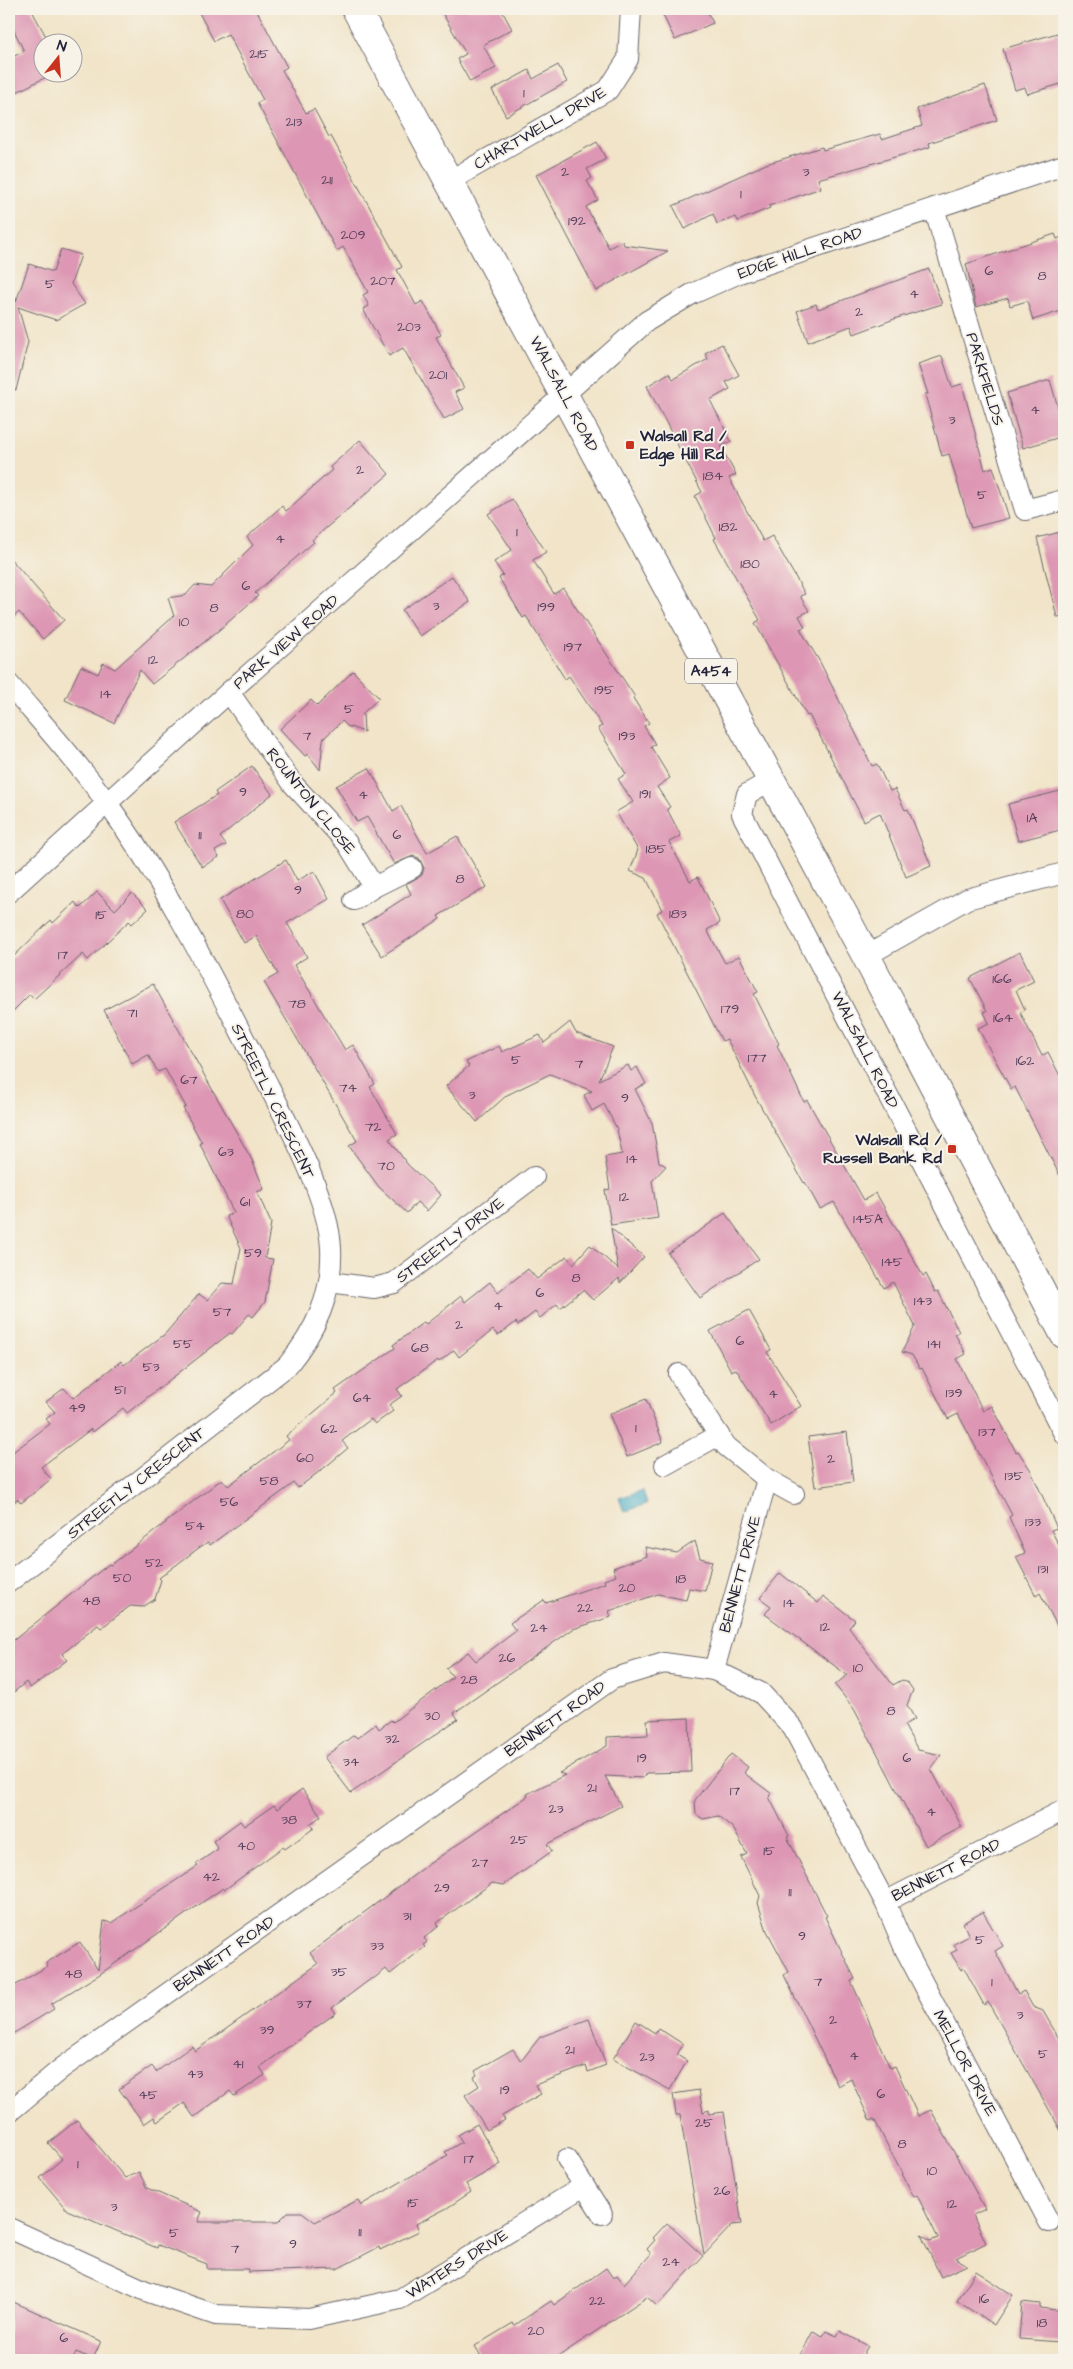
<svg xmlns="http://www.w3.org/2000/svg" width="1073" height="2369" viewBox="0 0 1073 2369" font-family="'Architects Daughter',sans-serif">
  <rect width="100%" height="100%" fill="#f7f3e8"/>
  <filter id="ink" filterUnits="userSpaceOnUse"><feTurbulence type="fractalNoise" baseFrequency=".02" numOctaves="2"/><feDisplacementMap in="SourceGraphic" scale="10" xChannelSelector="R" yChannelSelector="G"/><feConvolveMatrix kernelMatrix="1 2 1 2 8 2 1 2 1" color-interpolation-filters="sRGB"/></filter>
  <filter id="wash" filterUnits="userSpaceOnUse"><feTurbulence type="fractalNoise" baseFrequency=".0096" numOctaves="4" result="noise"/><feDisplacementMap in="SourceGraphic" scale="20" xChannelSelector="R" yChannelSelector="G"/><feGaussianBlur stdDeviation="1.12" result="paint"/><feColorMatrix in="noise" values="0 0 0 0 0 0 0 0 0 0 0 0 0 0 0 0 0 1.4 0 .05"/><feComposite in="paint" operator="in"/></filter>
  <g filter="url(#wash)">
    <rect width="100%" height="100%" fill="#f1e4c8"/>
    <path fill="#46acc5" stroke="#346780" d="M643 1490 647 1504 624 1512 619 1498Z"/>
    <g id="blocks">
      <g fill="#dd96b3">
        <path d="M9 9H31L49 42H42V72H56L9 96V59L24 51 9 20Z"/>
        <path d="M197 9H256L287 67 282 70 306 113 314 109 329 137 331 136 402 267 397 270 416 305 423 301 441 335 436 337 464 388 455 392 464 409 444 419 403 348 389 356 363 309 369 306 363 295 368 292 343 247 337 251 257 103 263 100 228 34 214 41Z"/>
        <path d="M440 9H501L512 29 483 45 496 68 470 82 457 59 466 54Z"/>
        <path d="M660 9H706L713 23 675 40Z"/>
        <path d="M1064 31V83L1027 94 1025 87 1015 90 1003 49Z"/>
        <path d="M558 65 567 82 506 116 492 90 529 70 533 79Z"/>
        <path d="M985 85 997 120 929 143 930 147 818 179 821 188 769 206 770 208 738 221 736 217 717 224 713 214 685 229 673 206 766 164 822 147 823 150 880 134 882 139 922 126 917 109Z"/>
        <path d="M597 142 606 159 587 169 592 178 587 181 598 200 586 207 609 248 622 241 624 245 668 251 596 291 536 175Z"/>
        <path d="M1055 234 1057 239 1064 236V310L1033 320 1027 301 1010 306 1008 298 976 307 966 264Z"/>
        <path d="M61 249 81 255 71 284 85 304 56 320 18 307 28 342 16 390H9V295L14 294 16 302 29 264 53 272Z"/>
        <path d="M929 269 942 304 897 318 854 334 851 326 808 342 797 311 816 304 818 309Z"/>
        <path d="M722 344 739 375 726 382 730 389 710 400 731 441 721 447 736 475 729 478 763 541 772 536 805 594 800 596 809 611 799 616 805 627 800 629 820 662 872 766 877 764 890 791 895 789 905 810 908 809 931 866 906 877 880 813 864 821 809 715 807 716 755 623 760 620 714 539 716 538 695 496 702 492 647 386 669 373 673 379 708 359 705 353Z"/>
        <path d="M942 356 952 387 962 384 985 470 993 467 1009 518 971 528 949 454 942 456 925 394H928L918 364Z"/>
        <path d="M1050 380 1064 428V436L1023 448 1007 393Z"/>
        <path d="M360 440 389 474 312 540 314 542 255 593 258 596 218 631 152 684 140 670 114 723 65 700 81 666 98 674 103 663 115 669 174 616 168 598 186 595 195 585 211 587 253 545 247 537 282 506 286 511 332 470 330 467Z"/>
        <path d="M512 499 546 552 533 560 554 594 563 588 635 697 633 698 649 723 644 726 655 744 651 747 670 778 657 787 670 807 667 809 681 836 669 842 690 881 698 877 720 923 707 930 725 963 739 956 758 992 754 994 779 1044 777 1045 804 1102 807 1100 864 1200 876 1193 923 1276 926 1274 935 1292 938 1291 959 1332 955 1334 966 1354 957 1359 983 1411 992 1406 1016 1452 1018 1451 1030 1469 1057 1528 1051 1530 1064 1555V1639L1040 1593 1036 1596 1016 1557 1025 1553 1009 1517 1012 1515 958 1414 948 1419 922 1368 920 1369 912 1355 902 1352 915 1326 893 1282 884 1288 834 1202 820 1209 805 1182 804 1183 755 1096 727 1039 722 1041 657 913 662 910 646 878 630 871 638 850 616 812 633 802 618 779 626 774 598 728 602 726 569 676 565 679 526 616 523 618 499 578 503 575 494 562 512 550 488 514Z"/>
        <path d="M1064 531V616L1057 617 1037 538Z"/>
        <path d="M9 557 64 620 43 639 19 612 9 621Z"/>
        <path d="M452 576 470 602 420 636 402 610Z"/>
        <path d="M353 671 379 698 363 713 364 732 347 726 342 721 323 739 320 770 308 754 305 756 280 729 311 700 317 706Z"/>
        <path d="M252 766 272 794 220 837 226 845 215 851 219 857 202 867 174 822 217 795 215 792Z"/>
        <path d="M369 768 393 811 401 806 427 853 457 836 487 887 438 916 440 919 382 956 362 925 411 894 406 884 422 875 424 868 419 858 413 856 394 864 367 817 357 822 336 786Z"/>
        <path d="M1064 790V829L1018 841 1008 804Z"/>
        <path d="M286 860 297 881 314 871 329 899 287 923 307 957 294 965 345 1050 353 1045 375 1084 370 1087 397 1134 389 1139 408 1165 441 1195 427 1211 417 1202 407 1213 379 1187 349 1146 357 1141 264 982 278 974 256 936 244 943 220 900Z"/>
        <path d="M97 892 115 910 132 893 148 909 132 924 129 921 88 960 83 954 34 999 30 994 9 1015V961L51 920 53 923 75 902 80 908Z"/>
        <path d="M1020 952 1034 981 1016 990 1025 1010 1020 1012 1042 1056 1048 1052 1064 1084V1184L1015 1087 1011 1089 978 1028 989 1023 984 1012 987 1011 970 978Z"/>
        <path d="M153 984 252 1160 264 1189 257 1192 271 1223 265 1258 273 1259 265 1302 253 1317 249 1314 232 1334 230 1333 127 1413 123 1408 93 1432 91 1429 41 1467 51 1479 21 1503 18 1499 9 1505V1455L50 1424 46 1419 55 1412 46 1402 64 1388 73 1398 121 1361 124 1365 165 1334 199 1294 207 1300 222 1283 234 1284 241 1248 226 1216 234 1213 200 1144 202 1143 183 1108 186 1107 165 1069 158 1072 148 1055 132 1064 104 1010Z"/>
        <path d="M570 1022 576 1033 613 1047 599 1080 628 1065 631 1071 637 1067 646 1084 635 1089 652 1123 659 1162 666 1166 652 1181 658 1218 611 1225 605 1190 610 1189 605 1157 622 1154 617 1129 604 1104 592 1111 584 1095 592 1091 550 1074 507 1095 477 1122 446 1086 469 1066 466 1062 499 1046 502 1052 540 1035 544 1043Z"/>
        <path d="M725 1213 759 1259 700 1298 668 1253Z"/>
        <path d="M611 1228 644 1257 620 1283 619 1278 593 1300 583 1290 560 1308 557 1304 540 1318 535 1312 518 1325 516 1322 498 1336 493 1330 459 1357 454 1350 439 1362 438 1360 397 1389 402 1396 389 1405 393 1411 375 1424 371 1419 342 1441 348 1448 329 1464 298 1488 294 1483 210 1545 208 1542 200 1547 159 1578 161 1580 155 1599 143 1607 130 1606 101 1628 98 1625 62 1654 67 1660 49 1674 30 1688 26 1682 9 1696V1644L109 1564 111 1565 222 1479 228 1486 289 1440 286 1436 337 1393 335 1390 395 1348 393 1345 424 1322 426 1324 461 1296 465 1302 490 1282 498 1293 528 1269 537 1279 567 1256 573 1264 590 1245 618 1269Z"/>
        <path d="M749 1310 771 1350 767 1352 801 1406 771 1425 736 1369 731 1371 710 1331Z"/>
        <path d="M646 1399 663 1442 627 1457 609 1414Z"/>
        <path d="M847 1432 853 1482 815 1487 808 1437Z"/>
        <path d="M695 1541 700 1558 712 1561 705 1591 689 1588 686 1600 658 1594 609 1611 611 1617 573 1629 454 1713 458 1719 351 1793 324 1757 354 1735 357 1738 376 1724 379 1729 391 1720 393 1722 453 1677 446 1668 468 1652 476 1661 516 1631 510 1623 544 1600 546 1603 605 1583 604 1580 616 1576 613 1568 647 1556 645 1547 677 1553Z"/>
        <path d="M780 1573 818 1603 823 1596 855 1620 849 1628 893 1685 902 1680 908 1683 913 1690 907 1705 915 1719 904 1725 918 1750 941 1755 931 1769 962 1827 926 1846 854 1709 835 1685 847 1675 765 1614 771 1606 760 1598Z"/>
        <path d="M689 1718 691 1772 646 1773 643 1778 605 1776 621 1806 547 1844 552 1851 504 1885 492 1883 437 1923 439 1926 424 1938 427 1942 423 1945 425 1947 390 1974 386 1969 373 1979 372 1978 332 2008 336 2013 260 2067 265 2075 234 2096 230 2091 194 2117 184 2103 157 2122 154 2117 144 2124 119 2089 152 2066 156 2072 192 2046 195 2051 318 1964 310 1953 429 1864 528 1796 527 1794 565 1775 559 1773 607 1746V1737L648 1735 647 1720Z"/>
        <path d="M731 1754 748 1767 744 1773 772 1794 769 1797 789 1836 787 1837 827 1916 825 1917 855 1979 851 1981 890 2068 895 2066 918 2116 931 2110 985 2209 973 2215 986 2243 956 2258 967 2265 941 2277 921 2235 930 2241 938 2238 917 2195 914 2197 874 2119 870 2121 851 2079 838 2086 784 1975 789 1972 767 1931 758 1903 760 1896 741 1857 747 1854 733 1828 718 1816 703 1819 696 1814 695 1800Z"/>
        <path d="M302 1789 321 1816 310 1824 314 1828 285 1849 283 1847 224 1890 223 1888 100 1974 51 2004 54 2009 9 2036V1989L48 1966 46 1963 80 1942 98 1970 104 1921 111 1923 198 1866 196 1864 218 1849 213 1841 240 1821 244 1826 274 1805 277 1809Z"/>
        <path d="M983 1912 1003 1946 995 1951 1018 1994 1024 1991 1033 2007 1043 2011 1064 2047V2136L988 2002 984 2005 964 1968 961 1970 951 1953 957 1950 954 1944 969 1936 963 1923Z"/>
        <path d="M589 2019 606 2065 588 2072 586 2066 535 2085 541 2094 502 2116 505 2120 487 2130 465 2095 479 2086 474 2077 477 2075 475 2071 513 2049 521 2061 540 2037Z"/>
        <path d="M636 2021 655 2033 658 2028 683 2044 677 2055 687 2061 670 2090 613 2059Z"/>
        <path d="M699 2090 703 2112 709 2110V2114L724 2112 742 2224 732 2225 704 2255 680 2115H676L673 2094Z"/>
        <path d="M77 2120 125 2178 139 2172 147 2188 202 2212 198 2222H278L288 2212H302L315 2222 358 2200 361 2205 448 2155 445 2152 462 2142 458 2135 477 2124 501 2164 466 2184 471 2192 447 2208 416 2224 419 2231 380 2250 379 2247 337 2269 248 2272V2269H207V2264L158 2245 157 2248 67 2210 40 2178 62 2159 48 2143Z"/>
        <path d="M667 2223 703 2256 657 2306 647 2297 553 2360H483L475 2346 513 2323 515 2325 551 2301 554 2305 606 2268 613 2278 617 2275 624 2284 651 2254 647 2249 655 2240 653 2238Z"/>
        <path d="M976 2271 1013 2295 994 2325 957 2301Z"/>
        <path d="M9 2300 101 2341 93 2359 76 2352 73 2360H19L9 2355Z"/>
        <path d="M1022 2302 1040 2304V2308L1064 2311V2336H1060V2342L1019 2339Z"/>
        <path d="M813 2331 823 2336 826 2331 837 2336 840 2331 868 2346 860 2360H798Z"/>
      </g>
    </g>
  </g>
  <g filter="url(#ink)">
    <use href="#blocks" fill-opacity="0" stroke="#6a666c" stroke-width="1"/>
    <g fill="none" stroke-linecap="round" stroke-linejoin="round">
      <g stroke="#6a666c" stroke-width="22">
        <g id="street">
          <path d="M449 181 608 90 628 59 631 9"/>
          <path d="M934 208 1025 510 1064 500"/>
          <path d="M9 684C42 723 77 761 107 803 168 887 214 981 262 1073 285 1118 329 1198 331 1248 333 1294 316 1331 287 1366L9 1582"/>
          <path d="M229 692 293 784 347 843 374 887"/>
          <path d="M770 781 747 794 742 814 1064 1434"/>
          <path d="M9 892 229 692 647 321 692 294 739 273 1064 165"/>
          <path d="M354 900 374 887 412 868"/>
          <path d="M866 956 967 899 1064 873"/>
          <path d="M330 1282 374 1288 394 1283 534 1177"/>
          <path d="M679 1374 726 1446 767 1479 714 1670"/>
          <path d="M665 1465 719 1435"/>
          <path d="M767 1479 794 1494"/>
          <path d="M885 1902 1064 1810"/>
          <path d="M9 2112 62 2068 612 1679 664 1663 714 1670 761 1693 793 1728 885 1902 905 1949 1049 2222"/>
          <path d="M567 2159 602 2214"/>
          <path d="M9 2228 146 2291 216 2315 309 2319 400 2299 584 2186"/>
        </g>
      </g>
      <g stroke="#6a666c" stroke-width="30">
        <path id="primary" d="M356 9 866 956 1064 1334"/>
      </g>
      <use href="#street" stroke="#fff" stroke-width="20"/>
      <use href="#primary" stroke="#fff" stroke-width="28"/>
    </g>
  </g>
  <g fill="#c8321e" stroke="#f7f3e8" stroke-width="2">
    <rect x="625" y="440" width="10" height="10" rx="2.5"/>
    <rect x="947" y="1144" width="10" height="10" rx="2.5"/>
  </g>
  <g text-anchor="middle" dominant-baseline="central" stroke-width="4" stroke-linejoin="round" paint-order="stroke">
    <g font-size="14" fill="#513f59">
      <text x="259" y="54">215</text>
      <text x="524" y="93">1</text>
      <text x="294" y="122">213</text>
      <text x="565" y="172">2</text>
      <text x="806" y="172">3</text>
      <text x="327" y="180">211</text>
      <text x="741" y="194">1</text>
      <text x="577" y="221">192</text>
      <text x="353" y="235">209</text>
      <text x="989" y="271">6</text>
      <text x="1042" y="276">8</text>
      <text x="383" y="281">207</text>
      <text x="50" y="284">5</text>
      <text x="914" y="294">4</text>
      <text x="859" y="312">2</text>
      <text x="409" y="327">203</text>
      <text x="438" y="375">201</text>
      <text x="1035" y="410">4</text>
      <text x="952" y="420">3</text>
      <text x="360" y="470">2</text>
      <text x="713" y="476">184</text>
      <text x="982" y="495">5</text>
      <text x="728" y="527">182</text>
      <text x="517" y="532">1</text>
      <text x="280" y="539">4</text>
      <text x="750" y="564">180</text>
      <text x="246" y="586">6</text>
      <text x="436" y="606">3</text>
      <text x="546" y="607">199</text>
      <text x="214" y="608">8</text>
      <text x="184" y="622">10</text>
      <text x="573" y="647">197</text>
      <text x="153" y="660">12</text>
      <text x="604" y="690">195</text>
      <text x="106" y="694">14</text>
      <text x="349" y="709">5</text>
      <text x="307" y="736">7</text>
      <text x="627" y="736">193</text>
      <text x="243" y="792">9</text>
      <text x="645" y="794">191</text>
      <text x="363" y="795">4</text>
      <text x="1032" y="818">1A</text>
      <text x="200" y="835">11</text>
      <text x="397" y="835">6</text>
      <text x="656" y="849">185</text>
      <text x="460" y="879">8</text>
      <text x="298" y="890">9</text>
      <text x="245" y="914">80</text>
      <text x="678" y="914">183</text>
      <text x="101" y="915">15</text>
      <text x="63" y="955">17</text>
      <text x="1002" y="979">166</text>
      <text x="297" y="1004">78</text>
      <text x="730" y="1009">179</text>
      <text x="132" y="1013">71</text>
      <text x="1003" y="1018">164</text>
      <text x="757" y="1058">177</text>
      <text x="516" y="1060">5</text>
      <text x="1025" y="1061">162</text>
      <text x="579" y="1064">7</text>
      <text x="189" y="1080">67</text>
      <text x="348" y="1088">74</text>
      <text x="472" y="1095">3</text>
      <text x="625" y="1098">9</text>
      <text x="373" y="1127">72</text>
      <text x="226" y="1152">63</text>
      <text x="632" y="1159">14</text>
      <text x="386" y="1166">70</text>
      <text x="624" y="1197">12</text>
      <text x="245" y="1202">61</text>
      <text x="868" y="1219">145A</text>
      <text x="253" y="1253">59</text>
      <text x="892" y="1262">145</text>
      <text x="576" y="1278">8</text>
      <text x="540" y="1293">6</text>
      <text x="923" y="1301">143</text>
      <text x="498" y="1306">4</text>
      <text x="222" y="1312">57</text>
      <text x="459" y="1325">2</text>
      <text x="740" y="1341">6</text>
      <text x="183" y="1344">55</text>
      <text x="934" y="1344">141</text>
      <text x="420" y="1348">68</text>
      <text x="151" y="1367">53</text>
      <text x="120" y="1390">51</text>
      <text x="954" y="1393">139</text>
      <text x="773" y="1394">4</text>
      <text x="362" y="1398">64</text>
      <text x="77" y="1408">49</text>
      <text x="636" y="1428">1</text>
      <text x="329" y="1429">62</text>
      <text x="987" y="1432">137</text>
      <text x="305" y="1458">60</text>
      <text x="831" y="1459">2</text>
      <text x="1014" y="1476">135</text>
      <text x="269" y="1481">58</text>
      <text x="229" y="1502">56</text>
      <text x="1033" y="1522">133</text>
      <text x="195" y="1526">54</text>
      <text x="154" y="1563">52</text>
      <text x="1043" y="1569">131</text>
      <text x="122" y="1578">50</text>
      <text x="681" y="1579">18</text>
      <text x="627" y="1588">20</text>
      <text x="91" y="1601">48</text>
      <text x="789" y="1603">14</text>
      <text x="585" y="1608">22</text>
      <text x="825" y="1627">12</text>
      <text x="539" y="1628">24</text>
      <text x="507" y="1658">26</text>
      <text x="858" y="1668">10</text>
      <text x="469" y="1680">28</text>
      <text x="891" y="1711">8</text>
      <text x="432" y="1716">30</text>
      <text x="392" y="1739">32</text>
      <text x="642" y="1758">19</text>
      <text x="907" y="1758">6</text>
      <text x="351" y="1762">34</text>
      <text x="592" y="1788">21</text>
      <text x="735" y="1791">17</text>
      <text x="556" y="1809">23</text>
      <text x="931" y="1812">4</text>
      <text x="289" y="1820">38</text>
      <text x="519" y="1840">25</text>
      <text x="246" y="1846">40</text>
      <text x="769" y="1851">15</text>
      <text x="480" y="1863">27</text>
      <text x="211" y="1877">42</text>
      <text x="442" y="1888">29</text>
      <text x="790" y="1892">11</text>
      <text x="407" y="1916">31</text>
      <text x="802" y="1936">9</text>
      <text x="980" y="1940">5</text>
      <text x="377" y="1946">33</text>
      <text x="339" y="1972">35</text>
      <text x="73" y="1974">48</text>
      <text x="818" y="1982">7</text>
      <text x="992" y="1982">1</text>
      <text x="304" y="2004">37</text>
      <text x="1020" y="2015">3</text>
      <text x="833" y="2020">2</text>
      <text x="267" y="2030">39</text>
      <text x="570" y="2050">21</text>
      <text x="1043" y="2054">5</text>
      <text x="854" y="2056">4</text>
      <text x="647" y="2057">23</text>
      <text x="238" y="2064">41</text>
      <text x="195" y="2074">43</text>
      <text x="505" y="2090">19</text>
      <text x="881" y="2094">6</text>
      <text x="148" y="2095">45</text>
      <text x="704" y="2123">25</text>
      <text x="902" y="2144">8</text>
      <text x="469" y="2159">17</text>
      <text x="78" y="2164">1</text>
      <text x="932" y="2171">10</text>
      <text x="722" y="2191">26</text>
      <text x="413" y="2203">15</text>
      <text x="952" y="2204">12</text>
      <text x="114" y="2207">3</text>
      <text x="360" y="2232">11</text>
      <text x="174" y="2233">5</text>
      <text x="293" y="2244">9</text>
      <text x="235" y="2249">7</text>
      <text x="671" y="2262">24</text>
      <text x="984" y="2299">16</text>
      <text x="597" y="2301">22</text>
      <text x="1042" y="2323">18</text>
      <text x="536" y="2331">20</text>
      <text x="64" y="2338">6</text>
    </g>
    <rect fill="#f7f3e8" stroke="#62616f" stroke-width="1" x="685" y="658.5" width="52" height="25" rx="4"/>
    <g font-size="15" font-weight="bold" fill="#22223b">
      <text x="711" y="671">A454</text>
    </g>
    <g font-size="16" fill="#22223b" stroke="#f7f3e8">
      <text transform="translate(540 128) rotate(-30)">CHARTWELL DRIVE</text>
      <text transform="translate(800 253) rotate(-19)">EDGE HILL ROAD</text>
      <text transform="translate(985 379) rotate(73)">PARKFIELDS</text>
      <text transform="translate(564 394) rotate(62)">WALSALL ROAD</text>
      <text transform="translate(286 642) rotate(-41)">PARK VIEW ROAD</text>
      <text transform="translate(311 801) rotate(51)">ROUNTON CLOSE</text>
      <text transform="translate(865 1050) rotate(63)">WALSALL ROAD</text>
      <text transform="translate(273 1101) rotate(64)">STREETLY CRESCENT</text>
      <text transform="translate(450 1240) rotate(-37)">STREETLY DRIVE</text>
      <text transform="translate(136 1483) rotate(-38)">STREETLY CRESCENT</text>
      <text transform="translate(740 1574) rotate(-75)">BENNETT DRIVE</text>
      <text transform="translate(555 1719) rotate(-35)">BENNETT ROAD</text>
      <text transform="translate(946 1870) rotate(-27)">BENNETT ROAD</text>
      <text transform="translate(224 1954) rotate(-35)">BENNETT ROAD</text>
      <text transform="translate(965 2063) rotate(62)">MELLOR DRIVE</text>
      <text transform="translate(457 2264) rotate(-32)">WATERS DRIVE</text>
    </g>
    <g font-size="16" font-weight="bold" fill="#22223b" stroke="#f7f3e8" text-anchor="start">
      <text x="640" y="436">Walsall Rd /<tspan x="640" dy="18">Edge Hill Rd</tspan></text>
      <text x="942" y="1140" text-anchor="end">Walsall Rd /<tspan x="942" dy="18">Russell Bank Rd</tspan></text>
    </g>
  </g>
  <rect width="1073" height="2369" fill="none" stroke="#f7f3e8" stroke-width="30"/>
  <g transform="translate(58 58) rotate(17)"><circle r="24" fill="#f7f3e8" stroke="#a29fa3"/>
  <path d="M0-4L9 19L0 12L-9 19Z" fill="#c8321e"/>
  <text y="-8" font-size="14" font-weight="bold" text-anchor="middle" fill="#22223b">N</text>
  </g>
</svg>
